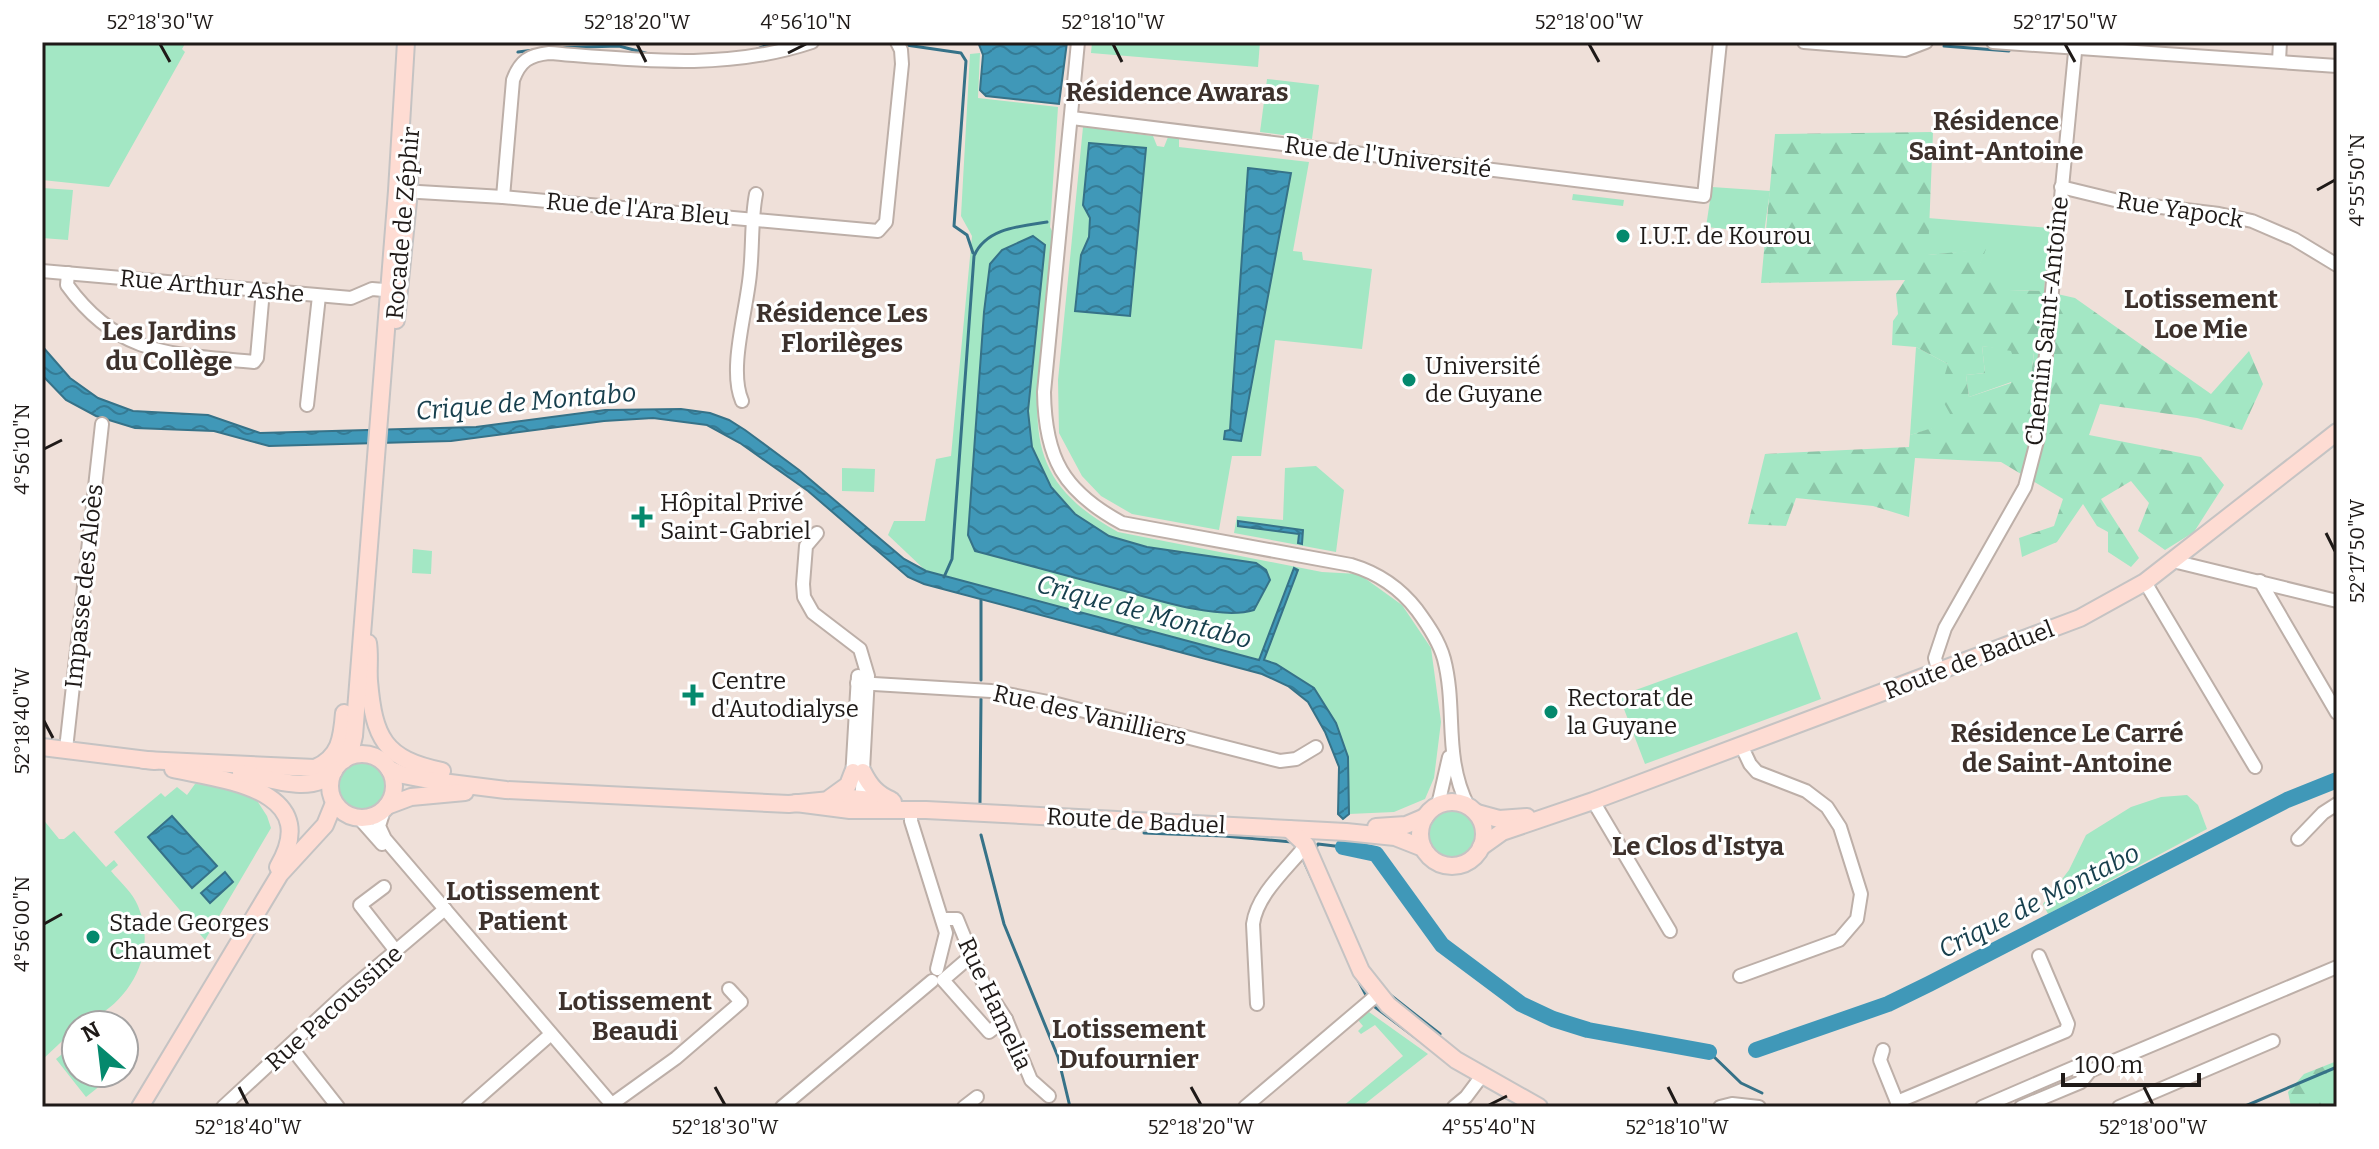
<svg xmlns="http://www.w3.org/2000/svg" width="2379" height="1149" viewBox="0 0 2379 1149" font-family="Bitter,serif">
  <defs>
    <pattern id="forest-firs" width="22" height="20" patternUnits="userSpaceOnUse" patternTransform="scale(2)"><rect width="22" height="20" fill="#a3e7c4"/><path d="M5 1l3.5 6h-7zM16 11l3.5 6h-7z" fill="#8cc6a8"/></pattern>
    <pattern id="water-waves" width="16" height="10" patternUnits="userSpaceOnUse" patternTransform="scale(2)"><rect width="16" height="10" fill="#4098b8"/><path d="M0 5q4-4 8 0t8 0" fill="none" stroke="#357b95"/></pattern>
  </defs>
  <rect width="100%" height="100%" fill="#efe0d9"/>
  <g fill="#a3e7c4" fill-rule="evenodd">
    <path d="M42 42H186L182 49 185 52 109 187 42 180Z"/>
    <path d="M1092 42H1260L1258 67 1091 53Z"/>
    <path d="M980 53 978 98 1058 107 1050 227 1053 233C1049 272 1045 311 1041 350 1032 438 1033 485 1118 532L1322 572 1359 574 1402 605 1431 648 1441 722 1434 778 1425 799 1394 812 1349 814 1348 757 1336 723 1276 664 926 571 888 535 894 521H925L936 459 951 456 972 236 961 216 970 54ZM1045 245 1028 411 1032 447 1051 487 1075 514 1109 536 1147 547 1193 554 975 551 968 535 984 312 990 264Z"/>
    <path d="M1267 79 1319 85 1312 139 1260 132Z"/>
    <path d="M1083 127 1153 136 1157 146 1164 147 1168 137 1179 138V147L1309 162 1293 251 1302 252 1303 260 1372 269 1362 349 1275 340 1261 456H1232L1219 530 1132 514 1101 496 1082 476 1059 433 1058 380Z"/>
    <path d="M1712 187 1770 191 1764 233 1706 227Z"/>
    <path d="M42 188 73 190 68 240 42 238Z"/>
    <path d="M1573 194 1624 200 1623 206 1572 200Z"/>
    <path d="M1928 218 2050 228 2044 291 2009 290 1972 284 1985 250 1928 255Z"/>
    <path d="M1982 346 2034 352 2031 375 1969 397 1966 375 1985 373Z"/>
    <path d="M1916 347 1948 364 1955 422 1910 435Z"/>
    <path d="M1316 466 1344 490 1336 552 1234 533 1237 516 1283 520 1285 468Z"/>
    <path d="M842 468 875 469 874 492 842 491Z"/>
    <path d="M413 549 432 551 431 574 412 573Z"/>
    <path d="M1797 632 1821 699 1645 764 1619 696Z"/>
    <circle cx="361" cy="787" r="24"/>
    <path d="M195 784 221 785 252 793 267 816 271 828 205 940 114 832 161 793 165 797 177 787 187 795Z"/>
    <path d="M2187 795 2198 805 2207 829 2048 914 2043 904 2069 870 2086 835 2131 807 2161 797Z"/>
    <circle cx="1452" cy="833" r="26"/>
    <path d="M42 818 59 839H64L74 831 106 867 114 860 118 865 111 871C120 882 133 893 138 906 160 956 125 1011 76 1025V1028L42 1060Z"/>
    <path d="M1369 1012 1428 1054 1361 1107H1342L1403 1056 1375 1025 1361 1034 1358 1031 1363 1026 1358 1020Z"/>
    <path d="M76 1043V1073H116L86 1097 56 1059Z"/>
  </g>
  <g fill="url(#forest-firs)" fill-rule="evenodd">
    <path d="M1933 132 1928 255 1986 249 1973 283 2001 274 2009 290 2044 291 2075 298 2211 394 2249 351 2263 384 2242 430 2197 418 2100 404 2089 435 2201 457 2224 485 2194 532 2165 550 2138 531 2149 503 2131 481 2101 499 2139 558 2131 567 2108 552V532L2097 526 2083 504 2057 542 2022 557 2019 538 2054 526 2063 499 2001 462 1915 458 1909 517 1873 506 1796 498 1786 526 1748 524 1765 454 1909 447 1910 435 1954 421 1939 394 1948 364 1916 347 1892 345 1893 321 1898 314 1896 294 1905 280 1761 283 1775 134ZM1982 346 2011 351 2016 365 2034 353 2031 375 2013 374 2011 383 1969 397 1966 375 1985 373Z"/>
    <path d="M2337 1061V1107H2291L2288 1092 2304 1074Z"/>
  </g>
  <g fill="url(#water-waves)" stroke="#367288" stroke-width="2">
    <path d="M978 42H1067L1059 104 986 96 980 90 983 55Z"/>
    <path d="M1089 143 1146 148 1130 316 1075 311 1081 255 1089 237 1090 218 1083 205Z"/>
    <path d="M1248 168 1291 173 1241 441 1224 439 1225 431 1230 430Z"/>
    <path d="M1033 236 1045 245 1028 411 1032 447 1051 487 1075 514 1109 536 1147 547 1256 563 1266 570 1270 580 1254 610C1219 621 1150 598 1114 588 1067 576 1021 563 975 551L968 535 984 312 990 264 1002 250Z"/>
    <path d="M42 346 70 378 98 398 133 411 208 415 260 433 476 427 605 410 681 409 710 413 729 420 745 430 799 470 904 559 926 571 1259 660 1294 568 1298 570 1264 660 1276 664 1314 688 1336 723 1348 757 1349 814 1343 819 1338 814 1339 767 1325 732 1308 702 1288 686 1262 674 924 584 908 577 808 491 740 443 707 425 653 418 604 421 451 441 269 446 214 431 135 428 96 416 66 400 42 375Z"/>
    <path d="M1238 521 1303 530 1302 544 1298 543 1299 534 1238 526Z"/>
    <path d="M172 816 217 866 192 888 148 837Z"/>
    <path d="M225 872 233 882 210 903 201 893Z"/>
  </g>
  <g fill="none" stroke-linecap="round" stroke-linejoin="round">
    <g stroke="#367288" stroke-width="3">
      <path d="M904 42 906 45 961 53 966 61 954 226 967 235 973 253"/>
      <path d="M1944 46 2009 51"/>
      <path d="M550 48 619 46 649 54"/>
      <path d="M755 50 775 42"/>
      <path d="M518 52 534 50"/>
      <path d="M660 55H697"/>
      <path d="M944 577 952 559 974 256C986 228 1021 226 1047 222"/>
      <path d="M981 680V600"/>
      <path d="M980 803 981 699"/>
      <path d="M1144 833 1224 836 1292 842"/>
      <path d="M981 835 1004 924 1058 1057 1070 1107"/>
      <path d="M1314 851 1318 844 1343 847"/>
      <path d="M1302 857 1312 879"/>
      <path d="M1358 980 1366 995"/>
      <path d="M1389 994 1440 1034"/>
      <path d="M1375 1007 1424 1044"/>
      <path d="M1709 1052 1741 1083 1762 1093"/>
      <path d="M2243 1107 2337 1067"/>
    </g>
    <g stroke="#4098b8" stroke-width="16">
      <path d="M1343 847 1376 854 1442 945 1521 1004 1553 1019 1588 1030 1709 1052"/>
      <path d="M1756 1050 1888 1004 1929 984 2287 800 2337 780"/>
    </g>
    <g stroke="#bdafa8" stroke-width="16">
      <g id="minor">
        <path d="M1078 42 1044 392C1045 458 1063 491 1122 523L1351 565C1378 573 1400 588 1417 610 1428 625 1439 641 1444 659 1457 709 1443 756 1468 806"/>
        <path d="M1804 42 1905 50 1926 42"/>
        <path d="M1993 42 2337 66"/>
        <path d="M2279 61 2280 42"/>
        <path d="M1072 118 1704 196 1720 42"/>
        <path d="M2061 187 2127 203 2219 214 2252 221 2294 239 2337 265"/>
        <path d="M402 191 503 197 878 231 886 222 902 64 901 50 897 42"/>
        <path d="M503 197 513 80C520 61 529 55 549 53 638 60 726 71 812 42"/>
        <path d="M42 271 351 298 372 289 396 291"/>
        <path d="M68 273 67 285C119 357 173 354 254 362L257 358 263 290"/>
        <path d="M742 401C728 369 747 310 750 273 753 246 751 220 756 194"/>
        <path d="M307 405 319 296"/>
        <path d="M817 533 806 546 803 584 804 597 813 613 860 649 868 676 861 808"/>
        <path d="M2173 561 2337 601"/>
        <path d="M2260 581 2337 713"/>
        <path d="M2145 582 2255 767"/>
        <path d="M1939 672 1935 658 1945 628 2025 487 2038 437 2076 42"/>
        <path d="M857 683 991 691 1053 703 1280 761 1296 759 1316 747"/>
        <path d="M66 749 102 424"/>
        <path d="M852 778 858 676"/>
        <path d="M1593 801 1670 931"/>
        <path d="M1438 805 1449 757"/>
        <path d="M384 810 379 826 385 839 614 1107"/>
        <path d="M911 810V821L946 933 937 969"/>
        <path d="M359 818 382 844"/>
        <path d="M2298 839 2323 813 2337 804"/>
        <path d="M384 887 360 905 396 951"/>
        <path d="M942 919H957L984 985 1006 1019 1031 1080 1049 1096"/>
        <path d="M971 956 943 980 989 1032 1006 1019"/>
        <path d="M1740 976 1839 940 1857 919 1861 894 1840 827 1827 807 1806 791 1757 772 1750 764 1741 745"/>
        <path d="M1257 1004 1253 924C1257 894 1288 868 1306 845"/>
        <path d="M290 1046 338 1107"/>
        <path d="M1883 1050 1880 1060 1899 1107"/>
        <path d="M1897 1102 2066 1031 2068 1024 2039 956"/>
        <path d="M612 1104 676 1058 741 1002 729 989"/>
        <path d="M223 1107 347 992 445 909"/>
        <path d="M468 1107 551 1034"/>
        <path d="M782 1107 932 981"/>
        <path d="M964 1107 977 1097"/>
        <path d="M1245 1107 1378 994"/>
        <path d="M1454 1107 1466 1097 1481 1077"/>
        <path d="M1720 1107 1732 1104 1759 1107"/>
        <path d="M1982 1107 2075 1067 2090 1071"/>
        <path d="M2021 1107 2081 1082 2090 1071 2337 967"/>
        <path d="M2119 1107 2273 1041"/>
      </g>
    </g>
    <g stroke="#c5c3c3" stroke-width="20">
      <g id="major">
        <path d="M396 320 409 191 410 144"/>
        <path d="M368 643C370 656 368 668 369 681 374 738 384 759 442 771"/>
        <path d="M42 747 155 761"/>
        <circle cx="362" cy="786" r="32"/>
        <path d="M144 760 315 768C340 757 342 738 344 713"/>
        <path d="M344 760 351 749 354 736 397 191 406 42"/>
        <path d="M173 769C223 780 324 789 278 867"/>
        <path d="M389 769 403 775 434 781 506 790 789 804 851 798 893 802"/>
        <path d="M863 772C870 786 877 794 891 800"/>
        <path d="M241 773C268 778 314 796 334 771"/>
        <path d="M830 798 848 785 853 772"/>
        <circle cx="1452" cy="834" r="32"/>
        <path d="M796 803 850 810H926L1346 832 1395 837 1423 848"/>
        <path d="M387 806 411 797 465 792"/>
        <path d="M1477 813 1499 819 1527 817"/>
        <path d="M1376 827 1406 825 1425 817"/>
        <path d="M1289 829 1306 845 1361 971 1388 1005 1456 1060 1539 1107"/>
        <path d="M1481 847 1502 832 1593 801 2080 618 2145 582 2337 432"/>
        <path d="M140 1107 280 874 325 825 334 803"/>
      </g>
    </g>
    <use href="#minor" stroke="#fff" stroke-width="12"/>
    <use href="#major" stroke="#fedcd3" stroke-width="16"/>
  </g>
  <path fill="none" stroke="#1f1a18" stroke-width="3" d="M160 44 170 62M637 44 646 62M1113 44 1122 62M1589 44 1599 62M2065 44 2075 62M788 53 806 44M2317 190 2335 180M44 449 62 440M2326 533 2335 551M44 721 53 738M44 924 62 914M239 1087 248 1105M715 1087 725 1105M1191 1087 1201 1105M1668 1087 1677 1105M2144 1087 2153 1105M1489 1105 1507 1096"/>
  <g fill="#04896d" stroke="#fff" stroke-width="3">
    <circle cx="1623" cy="236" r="8"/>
    <circle cx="1409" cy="380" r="8"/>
    <path d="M638 505h8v8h8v8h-8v8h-8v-8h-8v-8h8z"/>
    <path d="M689 683h8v8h8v8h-8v8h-8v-8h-8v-8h8z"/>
    <circle cx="1551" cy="712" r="8"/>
    <circle cx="93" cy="937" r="8"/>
  </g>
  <g text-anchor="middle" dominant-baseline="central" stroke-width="6" stroke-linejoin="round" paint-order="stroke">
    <g font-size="24" fill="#1f1a18" stroke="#fff">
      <text transform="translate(1388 157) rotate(7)">Rue de l'Université</text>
      <text transform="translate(638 209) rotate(5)">Rue de l'Ara Bleu</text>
      <text transform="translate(2180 210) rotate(9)">Rue Yapock</text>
      <text transform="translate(403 223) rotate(-85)">Rocade de Zéphir</text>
      <text transform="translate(212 286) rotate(5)">Rue Arthur Ashe</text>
      <text transform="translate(2047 321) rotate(-84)">Chemin Saint-Antoine</text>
      <text transform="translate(84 586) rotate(-84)">Impasse des Aloès</text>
      <text transform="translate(1969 660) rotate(-21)">Route de Baduel</text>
      <text transform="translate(1090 715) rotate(13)">Rue des Vanilliers</text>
      <text transform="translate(1136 821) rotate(3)">Route de Baduel</text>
      <text transform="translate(995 1004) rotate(65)">Rue Hamelia</text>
      <text transform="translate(334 1008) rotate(-42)">Rue Pacoussine</text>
    </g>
    <g font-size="24" fill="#1f1a18" stroke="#fff" text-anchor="start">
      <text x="1639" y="236">I.U.T. de Kourou</text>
      <text x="1425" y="366">Université<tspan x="1425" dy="28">de Guyane</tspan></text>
      <text x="660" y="503">Hôpital Privé<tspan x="660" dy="28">Saint-Gabriel</tspan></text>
      <text x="711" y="681">Centre<tspan x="711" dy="28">d'Autodialyse</tspan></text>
      <text x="1567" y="698">Rectorat de<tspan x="1567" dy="28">la Guyane</tspan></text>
      <text x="109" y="923">Stade Georges<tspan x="109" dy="28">Chaumet</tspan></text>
    </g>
    <g font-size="26" font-weight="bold" fill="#3d312c" stroke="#fff">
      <text x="1177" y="92">Résidence Awaras</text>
      <text x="1996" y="121">Résidence<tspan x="1996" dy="30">Saint-Antoine</tspan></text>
      <text x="2201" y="299">Lotissement<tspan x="2201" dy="30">Loe Mie</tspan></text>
      <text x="842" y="313">Résidence Les<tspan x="842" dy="30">Florilèges</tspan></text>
      <text x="169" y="331">Les Jardins<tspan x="169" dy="30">du Collège</tspan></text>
      <text x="2067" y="733">Résidence Le Carré<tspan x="2067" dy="30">de Saint-Antoine</tspan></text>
      <text x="1698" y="846">Le Clos d'Istya</text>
      <text x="523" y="891">Lotissement<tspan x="523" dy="30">Patient</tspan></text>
      <text x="635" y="1001">Lotissement<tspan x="635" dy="30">Beaudi</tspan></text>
      <text x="1129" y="1029">Lotissement<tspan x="1129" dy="30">Dufournier</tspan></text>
    </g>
    <g font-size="26" font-style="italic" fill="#173f4d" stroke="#fff">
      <text transform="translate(526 402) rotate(-5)">Crique de Montabo</text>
      <text transform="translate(1144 612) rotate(15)">Crique de Montabo</text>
      <text transform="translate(2039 901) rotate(-27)">Crique de Montabo</text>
    </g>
  </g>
  <rect width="2379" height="1149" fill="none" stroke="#ffffff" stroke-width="88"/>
  <g transform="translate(100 1049) rotate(332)"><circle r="38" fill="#ffffff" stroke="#a5a3a3" stroke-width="2"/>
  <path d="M0-6L14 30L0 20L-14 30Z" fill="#04896d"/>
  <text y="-12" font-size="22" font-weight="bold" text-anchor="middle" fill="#1f1a18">N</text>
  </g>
  <path d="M2063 1073v12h136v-12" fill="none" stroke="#1f1a18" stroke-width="4"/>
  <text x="2075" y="1073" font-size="24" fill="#1f1a18" stroke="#ffffff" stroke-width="6" paint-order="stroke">100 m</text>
  <rect x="44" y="44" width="2291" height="1061" fill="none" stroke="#1f1a18" stroke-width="3"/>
  <g font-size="20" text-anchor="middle" fill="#1f1a18">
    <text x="160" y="29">52°18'30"W</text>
    <text x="637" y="29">52°18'20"W</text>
    <text x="806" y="29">4°56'10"N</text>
    <text x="1113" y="29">52°18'10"W</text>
    <text x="1589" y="29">52°18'00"W</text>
    <text x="2065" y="29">52°17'50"W</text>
    <text transform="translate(2357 180) rotate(-90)" y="7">4°55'50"N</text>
    <text transform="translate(22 449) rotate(-90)" y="7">4°56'10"N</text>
    <text transform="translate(2357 551) rotate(-90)" y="7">52°17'50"W</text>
    <text transform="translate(22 721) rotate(-90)" y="7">52°18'40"W</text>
    <text transform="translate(22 924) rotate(-90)" y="7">4°56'00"N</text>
    <text x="248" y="1134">52°18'40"W</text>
    <text x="725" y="1134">52°18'30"W</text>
    <text x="1201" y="1134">52°18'20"W</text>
    <text x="1489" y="1134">4°55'40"N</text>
    <text x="1677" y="1134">52°18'10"W</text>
    <text x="2153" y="1134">52°18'00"W</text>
  </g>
</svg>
